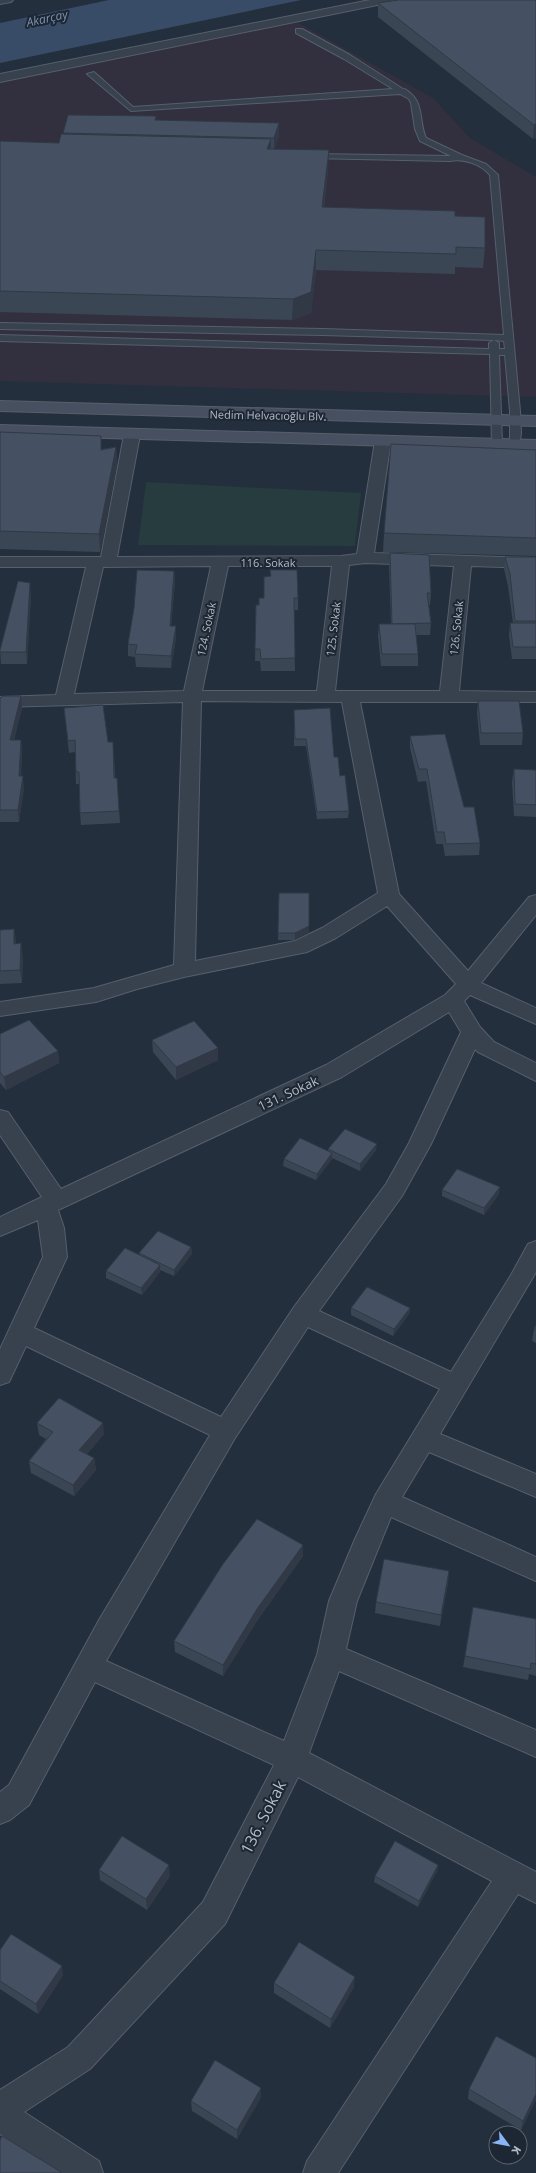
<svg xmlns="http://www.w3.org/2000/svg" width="536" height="2173" viewBox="0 0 536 2173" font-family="'Open Sans',sans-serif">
  <rect width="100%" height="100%" fill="#242f3e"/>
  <path fill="#32303f" d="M297 22 433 98 470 138 536 177V397L0 381V79Z"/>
  <path fill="#263c3f" d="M146 482 361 493 355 546 138 545Z"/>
  <path fill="#394c67" d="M109 0H301L0 63V23Z"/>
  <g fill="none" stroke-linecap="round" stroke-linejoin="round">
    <g stroke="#565f6c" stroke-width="2">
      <path id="service" d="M296 29H302L350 55 403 89C407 89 407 91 410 93 424 104 419 123 426 138L462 155 486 164 498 175 520 411 521 433 519 447H511L510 445V411L505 355H499L502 444 497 447 492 444 490 354 0 341V335L489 349V343L494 340 323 335 0 329V323L323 329 504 335 490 175C481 164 463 158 450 161L310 158 306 156 310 154 451 156 420 141 415 129 411 103 409 99 400 94 131 111 87 74 94 72 133 107 393 89 344 59 296 33ZM494 340 504 341 505 349H499V343Z"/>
    </g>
    <g stroke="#565f6c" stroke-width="2">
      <g id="minor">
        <path d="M0 0H13L11 2 0 4Z"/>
        <path d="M370 0H393L387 3 0 82V74Z"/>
        <path d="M132 430 137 432 140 435 117 557 341 556 357 554 375 441 377 438H389L391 441 374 553 536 558V568L471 566 459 691 536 692V702H360L399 894 468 971 529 897 536 895V915L481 983 536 1008V1024L470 995 464 1001 480 1027 494 1042 536 1063V1081L478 1052 475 1049 431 1144 402 1196 319 1311 451 1372 511 1275 528 1244 536 1241V1272L440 1434 536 1474V1497L429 1452 402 1497 536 1557V1581L391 1517 357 1601 346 1649 536 1730V1757L339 1671 309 1753 536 1872V1903L518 1894 338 2173H303L307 2161 492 1881 298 1777 225 1924 90 2069 24 2112 99 2161 103 2173H58L0 2134V2090L68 2047 203 1902 274 1765 95 1682 29 1805 10 1820 0 1824V1792L9 1785 99 1620 210 1435 26 1346 9 1382 0 1385V1349L43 1257 38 1220 0 1236V1217L42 1197 0 1135V1110L8 1112 61 1189 326 1065 445 995 456 984 387 906 336 938 307 952 184 977 137 989 96 1002 0 1016V1002L94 988 174 965 183 702 0 707V697L56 695 86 567H0V557H101L124 435 127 432ZM365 563 454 566 440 691H335L349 565ZM211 566 184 691 74 694 103 567ZM228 566H332L317 691H202ZM201 701 342 702 378 893 322 928 295 941 195 961ZM449 1012 461 1032 409 1143 386 1184 294 1307 221 1417 34 1328 67 1257 64 1228 58 1210 342 1077ZM308 1327 440 1389 376 1494 355 1539 329 1601 317 1655 284 1741 106 1661 235 1438Z"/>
      </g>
    </g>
    <g stroke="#565f6c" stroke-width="2">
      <g id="secondary">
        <path d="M0 401 536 416V426L0 411Z"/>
        <path d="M0 425 536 440V450L0 435Z"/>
      </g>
    </g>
    <use href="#service" fill="#38414e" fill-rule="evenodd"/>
    <use href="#minor" fill="#38414e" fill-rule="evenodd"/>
    <use href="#secondary" fill="#465061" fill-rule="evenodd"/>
  </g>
  <g fill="#3b4654">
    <path d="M536 0V138L533 139 378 17V3Z"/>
    <path d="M156 116V120L279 123V136L274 149 328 170 324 207 455 216 485 248 483 268 455 267V274L316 270 311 313 292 320 0 312V141L59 143 64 134Z"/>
    <path d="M0 432 102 449 116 447 117 464 100 552 0 549Z"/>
    <path d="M536 450V556L383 552 384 533Z"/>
    <path d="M390 553 431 593 430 605H429L431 623 430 635H416L418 654V666H381L378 636 379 624H391L389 565Z"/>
    <path d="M505 557H536V659H512L509 635 510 623H513L508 586 504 569Z"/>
    <path d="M174 571 175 582 171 626 176 638 171 668 136 667 135 657 128 656V644L134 608Z"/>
    <path d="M264 577 298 598V610H294L295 671H261L260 661H255L256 605H259L264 598Z"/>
    <path d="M31 595 27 664H1L0 650Z"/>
    <path d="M21 696 22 708 14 740H21L22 752 21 776 24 788 19 822H0V698Z"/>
    <path d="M478 701 523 733 522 745H480L477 713Z"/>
    <path d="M64 708 108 742 114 754 115 778H117L120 823 81 825 80 813 79 784H76L75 752 69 753Z"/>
    <path d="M294 716 334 757 340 776 349 811 348 818 317 819 306 746H294Z"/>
    <path d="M410 736 464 807 480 843 479 855 445 856 443 844H436L426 781 418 782 410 748Z"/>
    <path d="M514 769 536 770V817L514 816 512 782Z"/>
    <path d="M279 893 309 933 295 940H278Z"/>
    <path d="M14 929 16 944 23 956 22 983 0 984V930Z"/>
    <path d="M0 1034 58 1051 59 1063 6 1090 0 1083Z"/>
    <path d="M152 1040 218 1060 176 1080 153 1052Z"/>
    <path d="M328 1149 376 1150 360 1171 332 1158V1159L316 1180 283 1166 284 1159 328 1151Z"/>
    <path d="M442 1190 499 1194 484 1215 442 1196Z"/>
    <path d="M191 1247 192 1254 174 1276 160 1270V1272L142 1295 106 1278V1271L139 1255V1253Z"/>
    <path d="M351 1308H410L409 1314 393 1336 351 1315Z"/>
    <path d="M536 1325V1343L532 1341 534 1329Z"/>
    <path d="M37 1423 104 1434 87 1454 94 1458 96 1470 74 1496 31 1473 29 1461 46 1439 39 1435Z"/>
    <path d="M303 1545V1556L257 1621 223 1676 175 1652 174 1641Z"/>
    <path d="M449 1571 448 1583 440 1626 375 1613 376 1602Z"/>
    <path d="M536 1619V1676L529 1674 528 1680 463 1667 465 1656Z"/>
    <path d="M438 1865 437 1871 418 1907 374 1882 375 1876Z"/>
    <path d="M99 1870 170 1876 147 1910 100 1880Z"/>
    <path d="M0 1950 63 1975 38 2014 0 1989Z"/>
    <path d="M274 1983 354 1987 330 2028 274 1993Z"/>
    <path d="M536 2058V2099L521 2130 468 2099 469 2089Z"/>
    <path d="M261 2088V2097L237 2139 192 2111 191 2101Z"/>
  </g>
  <g fill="#303945">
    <path d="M279 123V136L274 151V138Z"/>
    <path d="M536 124V138L533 139 534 125Z"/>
    <path d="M271 139V158L267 149Z"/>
    <path d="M329 150 328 170 321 227 322 207Z"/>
    <path d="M316 250V270L311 313 292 320 293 299Z"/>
    <path d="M116 447 117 464 100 552 99 534Z"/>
    <path d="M174 571 175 582 170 638V626Z"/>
    <path d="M30 583 31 595 27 664 26 652Z"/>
    <path d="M176 626V638L171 668V656Z"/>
    <path d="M21 696 22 708 11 752 10 740Z"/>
    <path d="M21 740 22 752 20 788 19 776Z"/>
    <path d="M23 776 24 788 19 822 18 810Z"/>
    <path d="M309 926V933L295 940V933Z"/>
    <path d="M14 929 16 941 15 956 14 944Z"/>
    <path d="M21 943 23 956 22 983 20 970Z"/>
    <path d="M218 1048V1060L176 1080V1067Z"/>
    <path d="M58 1051 59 1063 6 1090 4 1077Z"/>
    <path d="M377 1144 376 1150 360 1171V1164Z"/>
    <path d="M332 1153V1159L316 1180 317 1174Z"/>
    <path d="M500 1187 499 1194 484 1215V1208Z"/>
    <path d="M191 1247 192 1254 174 1276V1270Z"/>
    <path d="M160 1265V1272L142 1295 141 1288Z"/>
    <path d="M410 1308 409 1314 393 1336 394 1329Z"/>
    <path d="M103 1423 104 1434 80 1462 79 1450Z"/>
    <path d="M94 1458 96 1470 74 1496 73 1485Z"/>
    <path d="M303 1545V1556L257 1621 223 1676V1665L257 1609Z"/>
    <path d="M449 1571 448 1583 440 1626 441 1615Z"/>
    <path d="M169 1865 170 1876 147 1910 146 1899Z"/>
    <path d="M438 1865 437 1871 418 1907 419 1901Z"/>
    <path d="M62 1966 63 1975 38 2014 36 2004Z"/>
    <path d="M355 1977 354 1987 330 2028 331 2019Z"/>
    <path d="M261 2088V2097L237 2139V2130Z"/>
    <path d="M536 2094V2099L521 2130 523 2121Z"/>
  </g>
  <g fill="#455162" stroke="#303945">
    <path d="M398 0H536V124L534 125 378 3Z"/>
    <path d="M68 115 156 116 155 120 279 123 274 138 63 133Z"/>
    <path d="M61 134 271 139 267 149 329 150 322 207 455 211V216L485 217V248L456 247V254L316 250 311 292 293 299 0 291V141L59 143Z"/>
    <path d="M0 432 101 436V450L116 447 99 534 0 531Z"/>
    <path d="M391 444 536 450V538L384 533Z"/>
    <path d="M390 553 429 555 431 593H427L431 623 392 624Z"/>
    <path d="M505 557H536V621H515L510 574Z"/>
    <path d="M137 570 174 571 170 626H176L171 656 135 654 137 645 128 644 134 608Z"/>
    <path d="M270 570H297L298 598H294L295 658 261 659 260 649H255L256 605H259V598H264V577L271 576Z"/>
    <path d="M18 581 30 583 26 652H0V650Z"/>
    <path d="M510 623H536V647H513Z"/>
    <path d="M379 624H415L418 654H382Z"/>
    <path d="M3 696H21L10 740H21L19 776H23L18 810H0V698Z"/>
    <path d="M478 701H519L523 733H481Z"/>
    <path d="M103 705 108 742H113L114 778H117L119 811 80 813 79 772H76L75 740 68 741 64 708Z"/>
    <path d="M330 708 334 757H338L340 776 345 775 349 811 317 812 306 739H295L294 710Z"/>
    <path d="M445 734 464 807H474L480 843 446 844 444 832H437L427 769H419L410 736Z"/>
    <path d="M514 769 536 770V805L515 804Z"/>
    <path d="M279 893H309V926L295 933H278Z"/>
    <path d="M14 929V944L21 943 20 970 0 971V930Z"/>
    <path d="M29 1020 58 1051 4 1077 0 1072V1034Z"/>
    <path d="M194 1021 218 1048 176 1067 152 1040Z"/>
    <path d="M345 1129 377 1144 360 1164 328 1149Z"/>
    <path d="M300 1138 332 1153 317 1174 284 1159Z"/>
    <path d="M457 1169 500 1187 484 1208 442 1190Z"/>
    <path d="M158 1231 191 1247 174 1270 139 1253Z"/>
    <path d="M125 1248 160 1265 141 1288 106 1271Z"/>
    <path d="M367 1287 410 1308 394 1329 351 1308Z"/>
    <path d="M536 1325V1330L534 1329Z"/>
    <path d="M59 1398 103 1423 79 1450 94 1458 73 1485 29 1461 53 1432 37 1423Z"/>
    <path d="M257 1519 303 1545 257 1609 223 1665 174 1641 223 1564Z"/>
    <path d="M384 1559 449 1571 441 1615 376 1602Z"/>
    <path d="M473 1607 536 1619V1664L531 1663 530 1669 465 1656Z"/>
    <path d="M122 1836 169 1865 146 1899 99 1870Z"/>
    <path d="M395 1841 438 1865 419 1901 375 1876Z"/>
    <path d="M11 1934 62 1966 36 2004 0 1981V1950Z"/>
    <path d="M299 1942 355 1977 331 2019 274 1983Z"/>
    <path d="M496 2036 536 2058V2094L523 2121 469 2089Z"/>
    <path d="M215 2060 261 2088 237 2130 191 2101Z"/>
    <path d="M2 2136 61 2172 60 2173H0V2140Z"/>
  </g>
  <g text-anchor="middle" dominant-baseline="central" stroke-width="4" stroke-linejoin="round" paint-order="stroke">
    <g font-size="11" fill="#b4bcc9" stroke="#1d2633">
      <text transform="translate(268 415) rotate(1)">Nedim Helvacıoğlu Blv.</text>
      <text x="268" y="562">116. Sokak</text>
      <text transform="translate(456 628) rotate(-84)">126. Sokak</text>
      <text transform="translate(206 629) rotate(-78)">124. Sokak</text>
      <text transform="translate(333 629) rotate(-83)">125. Sokak</text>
    </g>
    <g font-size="12" font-style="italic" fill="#7c92b1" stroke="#1d2633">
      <text transform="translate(47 18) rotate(-12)">Akarçay</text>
    </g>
    <g font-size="13" fill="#b4bcc9" stroke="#1d2633">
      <text transform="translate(288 1093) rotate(-25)">131. Sokak</text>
    </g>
    <g font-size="16" fill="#b4bcc9" stroke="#1d2633">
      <text transform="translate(263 1817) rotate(-63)">136. Sokak</text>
    </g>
  </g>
  <g transform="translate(508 2145) rotate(122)"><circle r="19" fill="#1d2633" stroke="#59626f"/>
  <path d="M0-3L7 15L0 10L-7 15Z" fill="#8ab4f8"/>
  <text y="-6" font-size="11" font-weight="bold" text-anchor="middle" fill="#b4bcc9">K</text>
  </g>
</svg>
